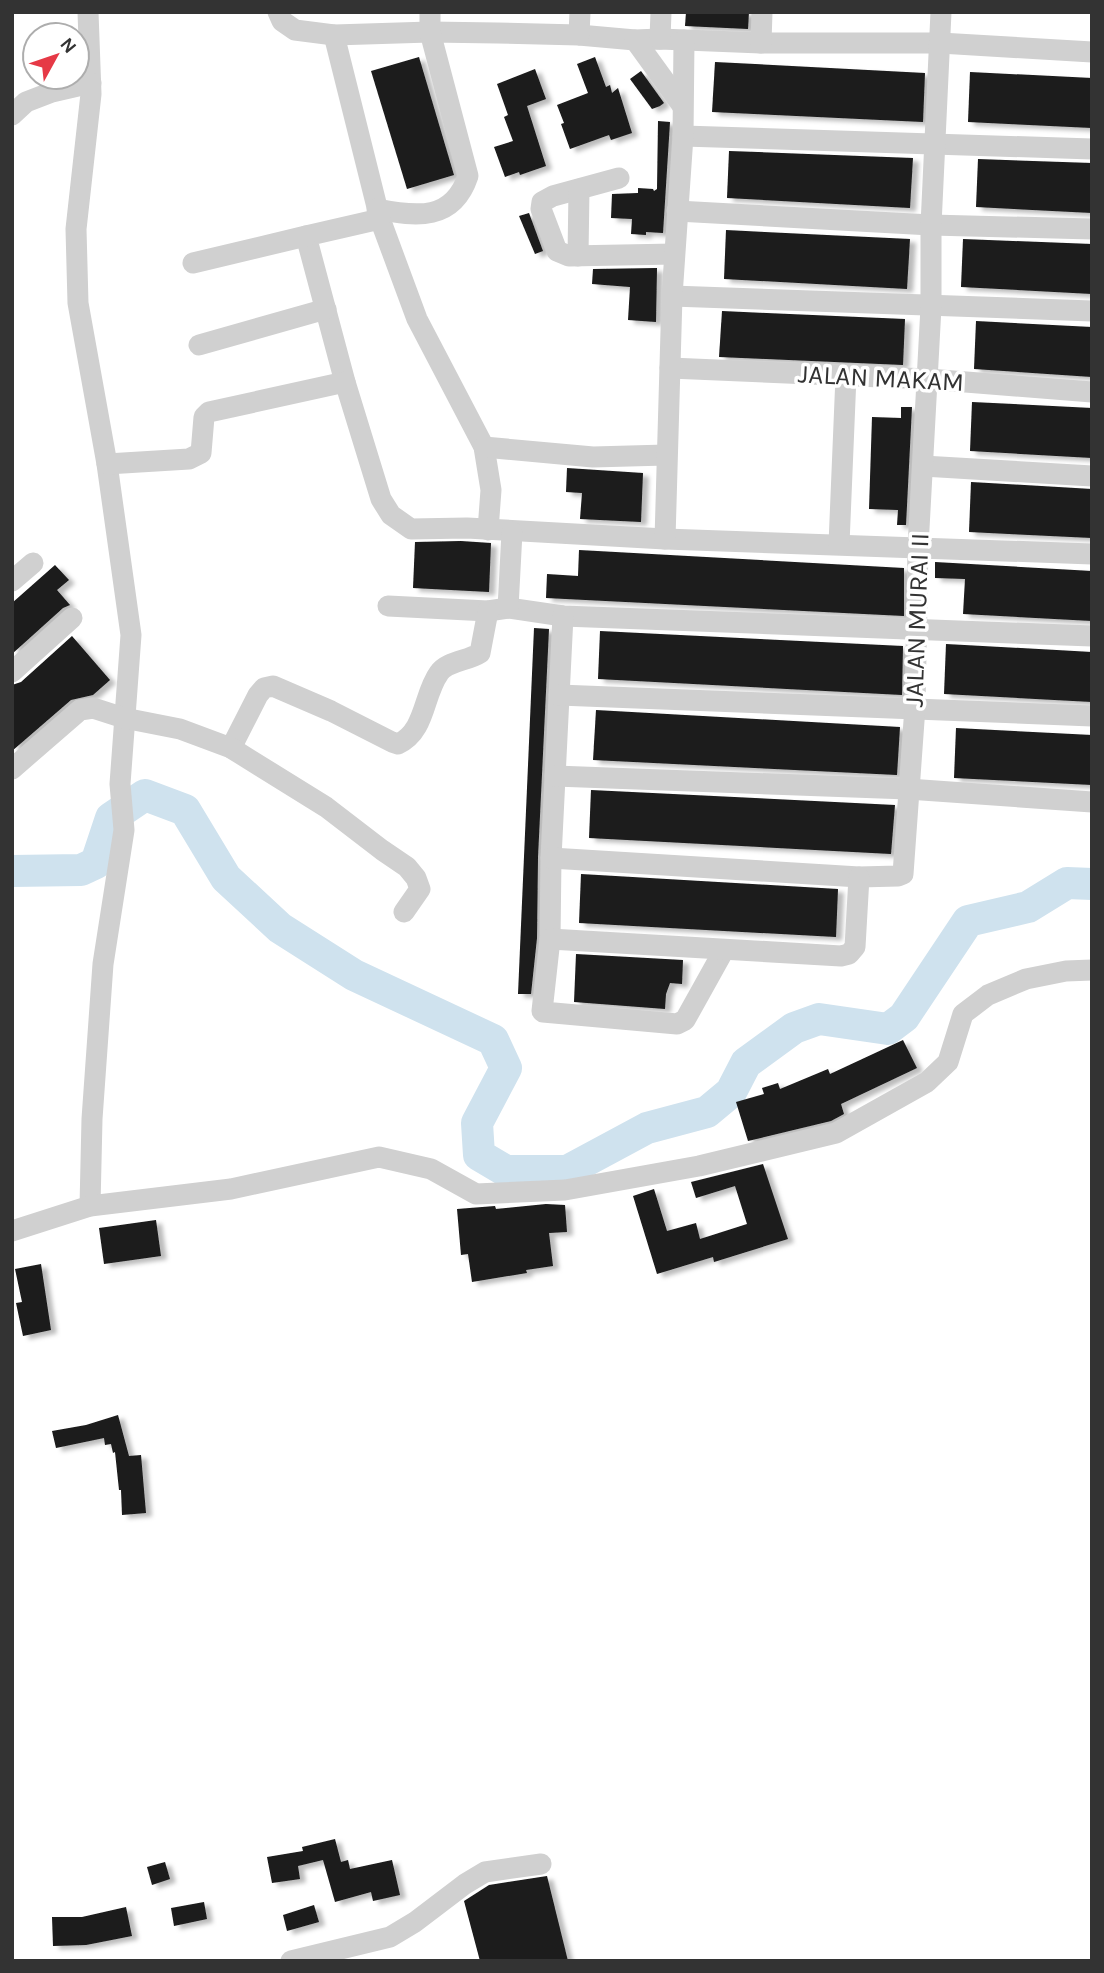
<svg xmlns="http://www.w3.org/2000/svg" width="1104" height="1973" viewBox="0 0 1104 1973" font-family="Karla,sans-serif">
  <defs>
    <filter id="shadow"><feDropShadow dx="6" dy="3.5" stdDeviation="2" flood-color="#0004"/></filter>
  </defs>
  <rect width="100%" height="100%" fill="#fff"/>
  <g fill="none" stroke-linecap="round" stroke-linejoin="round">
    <path stroke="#cfe2ee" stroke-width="32" d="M12 871 81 870 96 863 111 818 145 795 185 810 226 878 280 928 354 975 493 1040 506 1068 477 1123 479 1155 506 1171H567L647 1128 707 1112 731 1092 746 1063 794 1028 819 1019 888 1029 904 1017 968 921 1028 907 1067 883 1092 884"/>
  </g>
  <g fill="#1a1a1a" filter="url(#shadow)">
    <path d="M686 12H749L748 29 685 26Z"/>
    <path d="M419 57 454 175 407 189 371 71Z"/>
    <path d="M595 57 606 87 610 85 612 93 618 88 632 133 611 140 609 135 570 149 561 124 564 123 557 105 588 93 577 64Z"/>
    <path d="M715 62 925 73 923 122 712 112Z"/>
    <path d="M535 69 546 99 527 106 546 166 520 175 519 172 505 177 494 147 513 141 504 117 508 115 497 84Z"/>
    <path d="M641 71 664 103 660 106 652 109 630 79Z"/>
    <path d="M970 72 1092 78V128L968 122Z"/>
    <path d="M658 121 670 122 663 233 646 232V235L631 234 632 219 611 218 612 194 638 193V188L653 189 654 191 657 189Z"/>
    <path d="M729 151 913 158 910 208 727 198Z"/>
    <path d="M978 159 1092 163V213L976 207Z"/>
    <path d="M529 213 543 251 535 254 519 216Z"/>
    <path d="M726 230 910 239 907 289 724 279Z"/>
    <path d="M963 239 1092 244V294L961 287Z"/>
    <path d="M657 268 656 322 628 320 630 287 592 284 593 269Z"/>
    <path d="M722 311 905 319 903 365 719 357Z"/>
    <path d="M976 321 1092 327V377L974 369Z"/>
    <path d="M972 402 1092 408V458L970 451Z"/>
    <path d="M901 407H912L906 525H897L898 510 869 509 872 417 901 418Z"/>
    <path d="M567 468 643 473 641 522 580 519 582 493 566 492Z"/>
    <path d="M971 482 1092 489V538L969 532Z"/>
    <path d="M461 541 491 543 489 592 413 588 415 542Z"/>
    <path d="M579 550 904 568V616L546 598 547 574 578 576Z"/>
    <path d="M935 562 1092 571V621L963 614 965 579 935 578Z"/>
    <path d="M55 565 69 580 57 590 70 605 63 608 12 654V603Z"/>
    <path d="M534 628 549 629 538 857 537 938 531 994H518Z"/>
    <path d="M600 631 903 646 902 695 598 679Z"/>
    <path d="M72 636 110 680 93 695 71 700 12 751V685L21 682Z"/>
    <path d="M946 644 1092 652V702L944 694Z"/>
    <path d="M596 710 900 727 897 775 593 760Z"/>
    <path d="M956 728 1092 735V785L954 778Z"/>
    <path d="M591 790 895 805 891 854 589 838Z"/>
    <path d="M581 874 838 889 836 937 579 923Z"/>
    <path d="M576 954 683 960 682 984 670 983 666 994 665 1009 574 1002Z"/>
    <path d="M903 1040 917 1068 841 1104 844 1114 831 1121 748 1141 736 1102 764 1094 762 1088 778 1083 780 1089 828 1069 830 1074Z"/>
    <path d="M763 1164 788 1239 714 1262 713 1257 657 1274 633 1196 654 1189 667 1231 696 1223 700 1239 747 1224 735 1186 696 1198 691 1182Z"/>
    <path d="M546 1204 565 1205 567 1232 549 1233 553 1266 526 1270 527 1273 472 1282 468 1254 461 1255 457 1209 495 1206 496 1209Z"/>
    <path d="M156 1220 161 1256 104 1264 99 1228Z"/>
    <path d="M41 1264 51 1330 23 1336 16 1303 22 1302 15 1269Z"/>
    <path d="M118 1415 129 1456 141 1455 146 1513 122 1515 121 1490H119L115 1452 113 1453 111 1444 105 1445 104 1438 56 1448 52 1431 86 1425Z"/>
    <path d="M335 1839 341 1862 348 1860 350 1869 392 1860 400 1895 373 1901 371 1892 335 1902 323 1860 298 1866 300 1879 272 1883 267 1857 303 1851 302 1847Z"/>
    <path d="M165 1862 170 1879 152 1885 147 1867Z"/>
    <path d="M547 1876 568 1961H480L464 1901 489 1885Z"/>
    <path d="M204 1902 207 1919 174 1926 171 1908Z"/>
    <path d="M314 1905 319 1922 287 1931 283 1915Z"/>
    <path d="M126 1907 132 1936 86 1945 53 1946 52 1917H82Z"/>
  </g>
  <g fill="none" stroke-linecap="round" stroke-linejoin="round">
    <g stroke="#d0d0d0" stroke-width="21">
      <path d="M88 12 91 94 76 229 78 303 107 464 131 635 120 784 124 830 103 964 92 1119 90 1206"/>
      <path d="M278 12 282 21 295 30 334 35 430 32 497 33 579 35 635 40 660 39 761 43H940L1092 52"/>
      <path d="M334 35 380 219 417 319 484 447 491 490 488 530"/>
      <path d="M579 35 580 12"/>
      <path d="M660 39 661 12"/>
      <path d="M635 40 682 105"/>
      <path d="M761 43 762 12"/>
      <path d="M12 115 26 102 52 92 91 83"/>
      <path d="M683 136 1092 149"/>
      <path d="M619 178 553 196 542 202 541 209 557 251 569 256 674 254"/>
      <path d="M377 209C417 217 453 221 468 176L430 32V12"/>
      <path d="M677 211 931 225 1092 229"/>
      <path d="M380 219 306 236 345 382 381 499 391 515 411 529 467 528 665 539 1092 554"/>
      <path d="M578 256 579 189"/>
      <path d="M193 263 306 236"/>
      <path d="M672 296 1092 311"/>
      <path d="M199 345 326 309"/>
      <path d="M670 368 928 379 1092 392"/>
      <path d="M484 447 593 457 666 455"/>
      <path d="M107 464 189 459 201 453 204 417 209 412 345 382"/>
      <path d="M923 466 1092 476"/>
      <path d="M665 539 672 296 683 136 684 40"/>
      <path d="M839 544 846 376"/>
      <path d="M12 581 33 563"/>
      <path d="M388 606 488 611 508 608 563 616 1092 636"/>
      <path d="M508 608 512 532"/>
      <path d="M563 616 551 858 550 939 542 1011 543 1012 677 1024 685 1020 724 950"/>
      <path d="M12 672 72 618"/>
      <path d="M559 695 1092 716"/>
      <path d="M231 748 258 695 264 688 273 686 331 711 392 742 398 744C426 731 423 695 439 673 447 661 468 661 480 653L488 611"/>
      <path d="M12 769 80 710 93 708 124 718 180 729 231 748 326 807 382 850 407 867 416 878 420 889 404 912"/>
      <path d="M555 776 908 789 1092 802"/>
      <path d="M551 858 859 877 898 876 903 874 915 707 918 547 931 307V225L941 12"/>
      <path d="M550 939 841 956 849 954 855 947 859 877"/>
      <path d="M12 1231 90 1206 231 1189 379 1157 431 1169 476 1194 565 1190 699 1166 836 1133 927 1082 948 1062 963 1014 988 995 1026 979 1066 971 1092 970"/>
      <path d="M291 1961 390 1937 415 1922 465 1884 485 1872 541 1864"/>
    </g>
  </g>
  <g text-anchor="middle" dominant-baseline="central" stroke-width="7" stroke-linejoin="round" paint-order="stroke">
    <g font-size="26" fill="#333" stroke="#fff">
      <text transform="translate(881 378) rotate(3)">JALAN MAKAM</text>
      <text transform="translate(917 620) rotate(-88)">JALAN MURAI II</text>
    </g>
  </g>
  <rect width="1104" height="1973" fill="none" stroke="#333333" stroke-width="28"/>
  <g transform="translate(56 56) rotate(50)"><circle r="33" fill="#ffffff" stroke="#adadad" stroke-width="2"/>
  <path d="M0-5L12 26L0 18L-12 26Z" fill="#e63946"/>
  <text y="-10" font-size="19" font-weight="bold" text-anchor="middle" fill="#333333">N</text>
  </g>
</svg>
